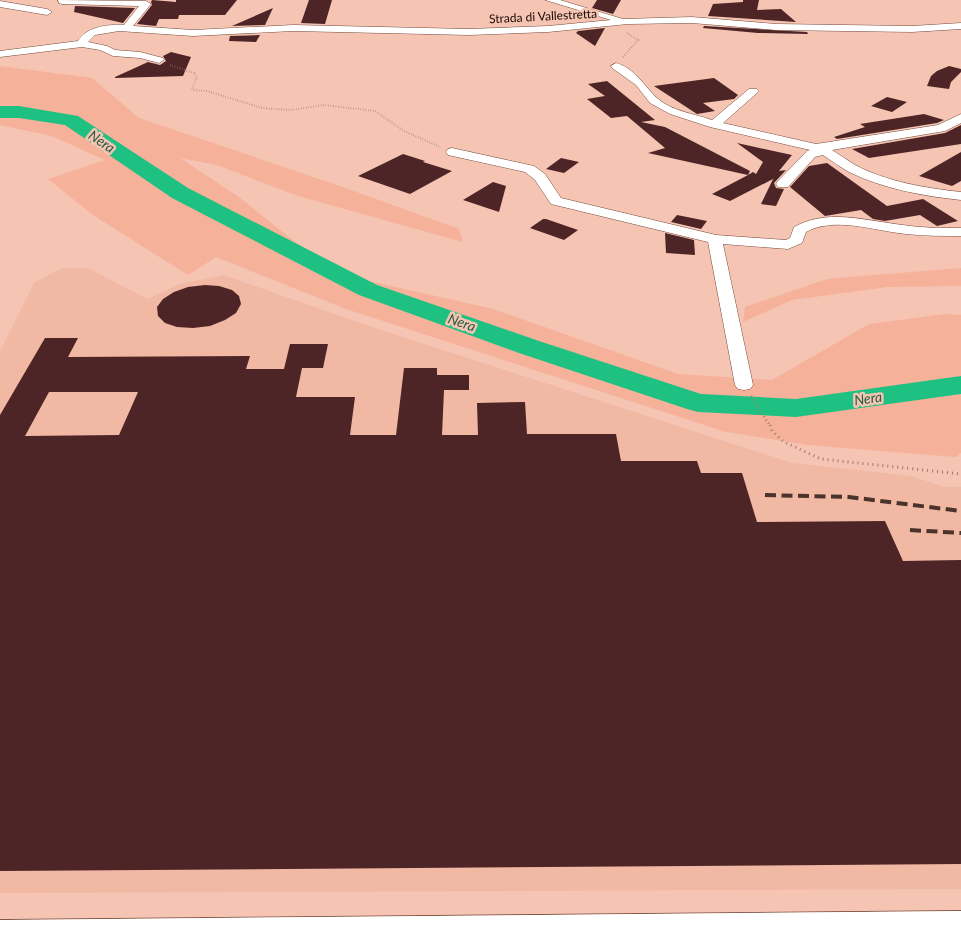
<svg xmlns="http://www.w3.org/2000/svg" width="961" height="943" viewBox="0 0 961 943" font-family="Lato,sans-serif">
  <rect width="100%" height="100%" fill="#f5c4b2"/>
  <path fill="#f1b8a4" d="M62 268H88L147 299 181 284 223 275 369 326 792 463 911 476 945 487H961V889L0 893V351L34 283Z"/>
  <g fill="#f5b199">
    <path d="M0 66 92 78 139 118 340 186 459 229 463 242 298 196 217 165 180 158 240 198 334 273 493 309 678 374 772 380 869 324 945 314 961 315V453L956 457 808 445 726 432 346 309 216 257 188 275 93 215 48 179 105 160 52 136 0 125Z"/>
    <path d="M961 268V286L887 287 792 300 743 322 745 307 827 279Z"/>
  </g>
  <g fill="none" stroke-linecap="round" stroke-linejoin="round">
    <path fill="#1fc183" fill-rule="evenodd" d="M0 106H19L78 116 188 188 377 285 539 341 701 394 796 399 961 376V394L796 417 698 412 687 409 519 353 359 295 172 198 65 125 19 118H0Z"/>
  </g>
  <g fill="#4e2526" fill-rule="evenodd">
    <path d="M152 0 176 2V0H237L225 15H179L178 19H159L156 26 137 24 152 5 151 2Z"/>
    <path d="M309 0H332L325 24 301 23Z"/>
    <path d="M597 0H621L613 14 592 8Z"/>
    <path d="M743 0H759L757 10 781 9 796 22 708 16 713 4 743 2Z"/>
    <path d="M75 6 135 8 123 23 74 12Z"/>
    <path d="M273 8 265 25 232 26Z"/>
    <path d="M704 26 807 32 808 34 758 33 703 28Z"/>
    <path d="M605 28 595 46 576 33 578 31Z"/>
    <path d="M260 35 256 42 229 41 230 36Z"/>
    <path d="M171 52 191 57 183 76 115 78V77L148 62 160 65 166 61 163 56Z"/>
    <path d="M949 66 961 69V72L951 82 949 89 927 86 931 76 937 71Z"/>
    <path d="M714 78 738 95 734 99 703 103 715 111 697 114 654 86Z"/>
    <path d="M607 81 655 120 641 122 665 127 750 171 748 175 753 172 756 174 763 162 737 143 792 155 779 171 786 170 774 183 776 188 784 189 776 206 761 204 775 175 773 179 730 201 712 194 748 175 648 153 665 148 627 116 611 118 587 99 605 96 588 84Z"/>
    <path d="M887 97 907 102 892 112 871 106Z"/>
    <path d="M924 114 944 120 937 123 837 139 834 137 865 127 860 124Z"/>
    <path d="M961 125V144L869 158 852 149 945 133Z"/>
    <path d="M961 152V181L952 186 919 176Z"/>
    <path d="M403 154 425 161 423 162 452 171 410 194 358 176Z"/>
    <path d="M561 158 579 162 564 173 546 169Z"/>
    <path d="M827 163 887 206 923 199 958 221 937 226 920 215 885 221 873 219 861 210 825 216 790 187 809 166Z"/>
    <path d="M493 182 506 186 499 212 463 200Z"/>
    <path d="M677 215 707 221 701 229 671 222Z"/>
    <path d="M543 219H546L578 230 564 240 530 228Z"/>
    <path d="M665 233 694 240 695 255 666 253Z"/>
    <path d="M205 285 219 286 232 290 239 296 241 304 236 313 225 320 210 326 193 328 177 327 165 323 158 316 157 307 163 299 174 292 188 287Z"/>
    <path d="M45 338H78L68 357 250 356 246 369H284L290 344H328L323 368H302L296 397H355L350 435H396L404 368H437V375H469V390H444L442 435H478L477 403 525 402 527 434H616L621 461H697L701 473H742L757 522 885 521 903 561 961 560V864L0 871V415ZM49 392H138L119 435 25 436Z"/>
  </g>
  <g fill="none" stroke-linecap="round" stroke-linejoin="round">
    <g stroke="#744b3c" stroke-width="1">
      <g id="minor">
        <path d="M58 0 146 1 151 4 133 26 193 30 293 25 469 29 548 26 611 20 545 0H560L623 19 692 17 776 24 912 26 961 23V29L912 32 776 30 692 23 628 24 548 32 469 35 293 31 193 36 119 31 95 35 88 42 107 46 115 50 140 52 163 58 164 60 159 63 140 58 113 56 100 50 82 47 0 57V51L78 41C86 27 108 24 124 25L139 6 62 4 59 3Z"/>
        <path d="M0 1 47 9 52 12 47 15 0 7Z"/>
        <path d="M616 63C635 68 644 86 657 98 671 111 695 114 712 120L749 89H757L759 91 757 93 723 123 816 144 938 125 961 114V123L945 131 832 150C840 155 847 160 855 165 888 182 925 188 961 192V200C923 196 884 189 849 172 840 167 832 161 823 155L815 157 788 187H778L776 184 778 181 807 151 810 150 710 127 670 114 650 103 636 85 612 68 611 66Z"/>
        <path d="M452 148 534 166 545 174 561 198 716 235 786 240 790 238 794 227C828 208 867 221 903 225 922 228 942 228 961 228V236C943 236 924 236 906 234 875 231 835 216 806 232L802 243 788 249 723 244 753 385 750 389 744 390 738 389 735 385 708 242 551 204 535 180 525 172 448 155 446 152 448 149Z"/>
      </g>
    </g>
    <g stroke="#744b3c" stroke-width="1">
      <path id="major" d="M961 911V943H0V920Z"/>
    </g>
    <g stroke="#9e7a6e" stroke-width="2" stroke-dasharray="0.5 2" stroke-linecap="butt">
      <path d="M623 57 638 40 627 33"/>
      <path d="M170 65 194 73 197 78 192 88 194 90 207 91 262 108 291 110 324 105 375 111 404 131 440 147"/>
    </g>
    <path stroke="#9e7a6e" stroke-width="2.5" stroke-dasharray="1 3" stroke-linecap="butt" d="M751 396 770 426"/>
    <path stroke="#9e7a6e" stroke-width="3" stroke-dasharray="1 4" stroke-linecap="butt" d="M770 425 772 431 784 442 821 459 961 474"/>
    <use href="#minor" fill="#fff" fill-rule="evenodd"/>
    <use href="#major" fill="#fff" fill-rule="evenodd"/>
    <g stroke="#4a332b" stroke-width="4" stroke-dasharray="11 5.5" stroke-linecap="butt">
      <path d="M765 495 849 497 961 511"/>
      <path d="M910 530 961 533"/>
    </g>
  </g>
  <g text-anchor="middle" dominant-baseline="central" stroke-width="5" stroke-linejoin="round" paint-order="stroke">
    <g font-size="12" fill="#180804" stroke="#f5c4b2">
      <text transform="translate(543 16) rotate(-3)">Strada di Vallestretta</text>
    </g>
    <g font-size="14" font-style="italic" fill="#255d43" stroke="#f5c4b2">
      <text transform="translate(102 141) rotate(34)">Nera</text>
      <text transform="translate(462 322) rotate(19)">Nera</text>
      <text transform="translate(868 398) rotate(-8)">Nera</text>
    </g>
  </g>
</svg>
